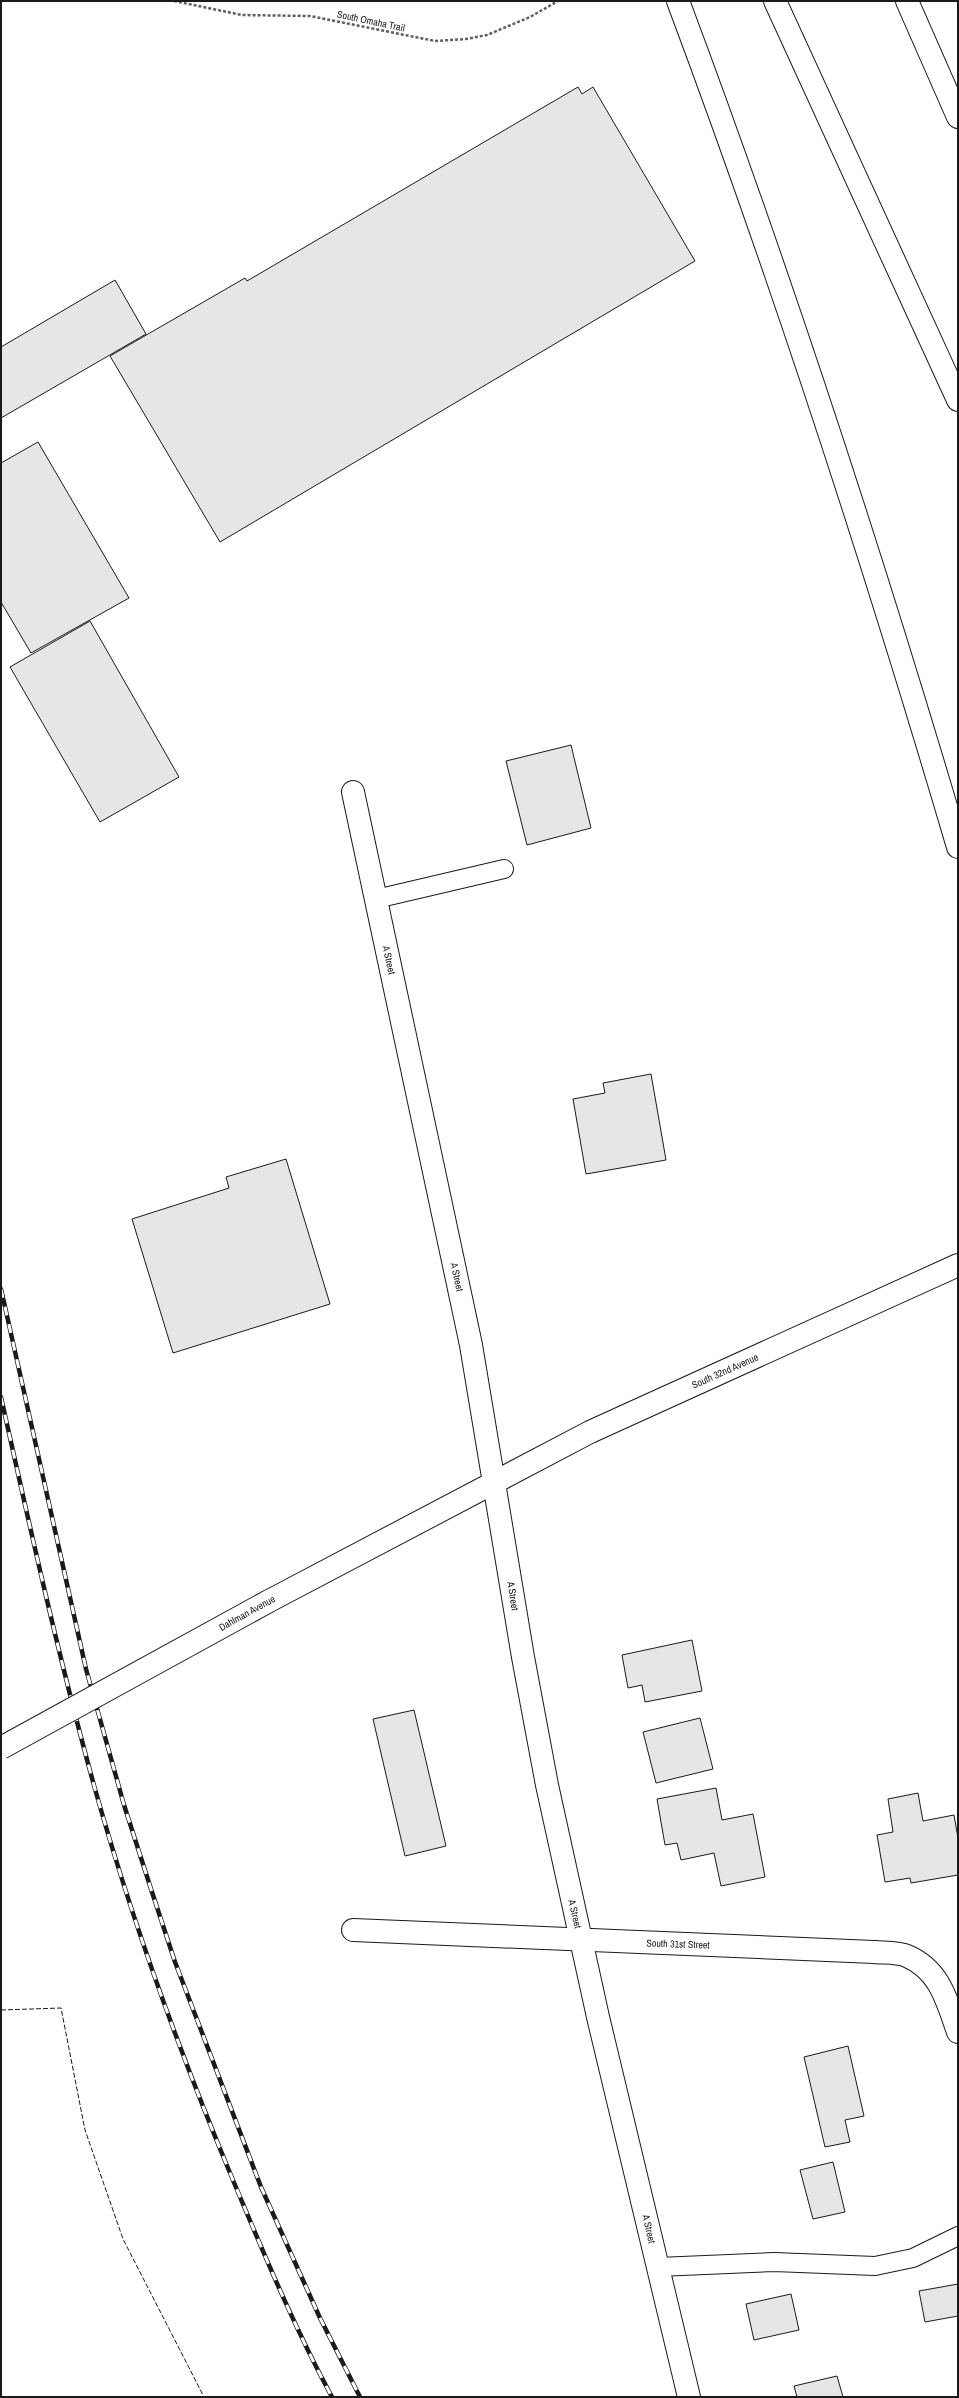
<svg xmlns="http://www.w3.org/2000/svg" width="959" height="2398" viewBox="0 0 959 2398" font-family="'Archivo Narrow',sans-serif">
  <rect width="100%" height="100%" fill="#fff"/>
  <g fill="#e6e6e6" stroke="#1a1a1a">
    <path d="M578 87 582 94 593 87 695 261 220 542 110 356 245 278 247 281Z"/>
    <path d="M115 280 146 334 1 418V347Z"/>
    <path d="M38 442 129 598 31 653 1 602V463Z"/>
    <path d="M90 621 179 777 100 822 10 667Z"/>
    <path d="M571 745 591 828 527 845 506 761Z"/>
    <path d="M651 1074 666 1160 586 1174 573 1099 605 1093 603 1083Z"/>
    <path d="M286 1159 330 1304 173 1353 132 1219 229 1188 226 1177Z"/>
    <path d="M692 1640 702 1691 645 1702 642 1685 628 1688 622 1655Z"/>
    <path d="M414 1710 446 1846 405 1856 373 1719Z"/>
    <path d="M700 1718 713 1769 656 1783 643 1732Z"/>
    <path d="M716 1788 722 1820 753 1814 765 1877 721 1886 714 1853 681 1860 677 1843 665 1845 657 1799Z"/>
    <path d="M918 1793 923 1821 954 1815 958 1838V1875L911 1883 910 1878 885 1882 877 1835 893 1832 888 1799Z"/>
    <path d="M848 2046 864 2116 845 2120 850 2142 825 2147 804 2057Z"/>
    <path d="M833 2162 845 2212 813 2219 800 2170Z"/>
    <path d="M958 2284V2316L925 2322 919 2291Z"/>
    <path d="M791 2294 799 2330 754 2340 746 2304Z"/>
    <path d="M837 2376 843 2397H797L794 2386Z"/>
  </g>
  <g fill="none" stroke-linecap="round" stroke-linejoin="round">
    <g stroke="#1a1a1a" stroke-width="20">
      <g id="lane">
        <path d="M376 899 504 869"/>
        <path d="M658 2267 774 2262 875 2266 913 2258 958 2236"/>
      </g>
    </g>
    <g stroke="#1a1a1a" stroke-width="24">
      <g id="street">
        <path d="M353 792 471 1345 523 1657 547 1785 598 2017 689 2397"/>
        <path d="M353 1930 874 1952C884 1953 898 1952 907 1956 940 1970 947 2001 958 2032"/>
      </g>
    </g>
    <g stroke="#1a1a1a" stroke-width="24">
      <path id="secondary" d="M269 1601 590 1432 958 1265"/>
    </g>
    <g stroke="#1a1a1a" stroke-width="24">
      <g id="highway">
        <path d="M678 1C782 279 874 562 958 847"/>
        <path d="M775 1 958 400"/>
        <path d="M907 1 958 117"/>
      </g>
    </g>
    <path stroke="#5f5f5f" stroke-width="2.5" stroke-dasharray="3 2" stroke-linecap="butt" d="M174 1 242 15 310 16 435 41 466 39 487 35 530 17 558 1"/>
    <use href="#lane" stroke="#fff" stroke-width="18"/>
    <use href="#street" stroke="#fff" stroke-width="22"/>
    <use href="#secondary" stroke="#fff" stroke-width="22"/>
    <use href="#highway" stroke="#fff" stroke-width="22"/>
    <g stroke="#1a1a1a" stroke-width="4.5">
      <g id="rail">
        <path d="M1 1289 86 1669 124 1805 151 1889 175 1962 261 2187 320 2318 360 2397"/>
        <path d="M1 1397C30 1528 59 1659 95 1789 133 1924 181 2056 235 2185 265 2256 295 2329 332 2397"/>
      </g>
    </g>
    <use href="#rail" stroke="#fff" stroke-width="3" stroke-dasharray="9" stroke-linecap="butt"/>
    <g stroke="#1a1a1a" stroke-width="24" stroke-linecap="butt">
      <path id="secondary-bridge" d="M1 1748 269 1601"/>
    </g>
    <use href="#secondary-bridge" stroke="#fff" stroke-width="22"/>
    <path stroke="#1a1a1a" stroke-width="1" stroke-dasharray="5 2" stroke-linecap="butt" d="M1 2010 61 2008 85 2130 123 2239 204 2397"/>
  </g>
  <g text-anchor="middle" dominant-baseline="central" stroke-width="3" stroke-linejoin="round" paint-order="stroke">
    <g font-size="10" fill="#1a1a1a" stroke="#fff">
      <text transform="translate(371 21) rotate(12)">South Omaha Trail</text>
      <text transform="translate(389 960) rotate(78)">A Street</text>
      <text transform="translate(457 1277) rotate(78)">A Street</text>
      <text transform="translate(725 1371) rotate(-24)">South 32nd Avenue</text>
      <text transform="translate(513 1596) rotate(81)">A Street</text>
      <text transform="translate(247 1613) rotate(-29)">Dahlman Avenue</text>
      <text transform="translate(575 1914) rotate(77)">A Street</text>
      <text transform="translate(678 1944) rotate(2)">South 31st Street</text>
      <text transform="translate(649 2229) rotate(77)">A Street</text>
    </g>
  </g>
  <rect width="959" height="2398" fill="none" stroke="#1a1a1a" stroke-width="4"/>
</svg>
